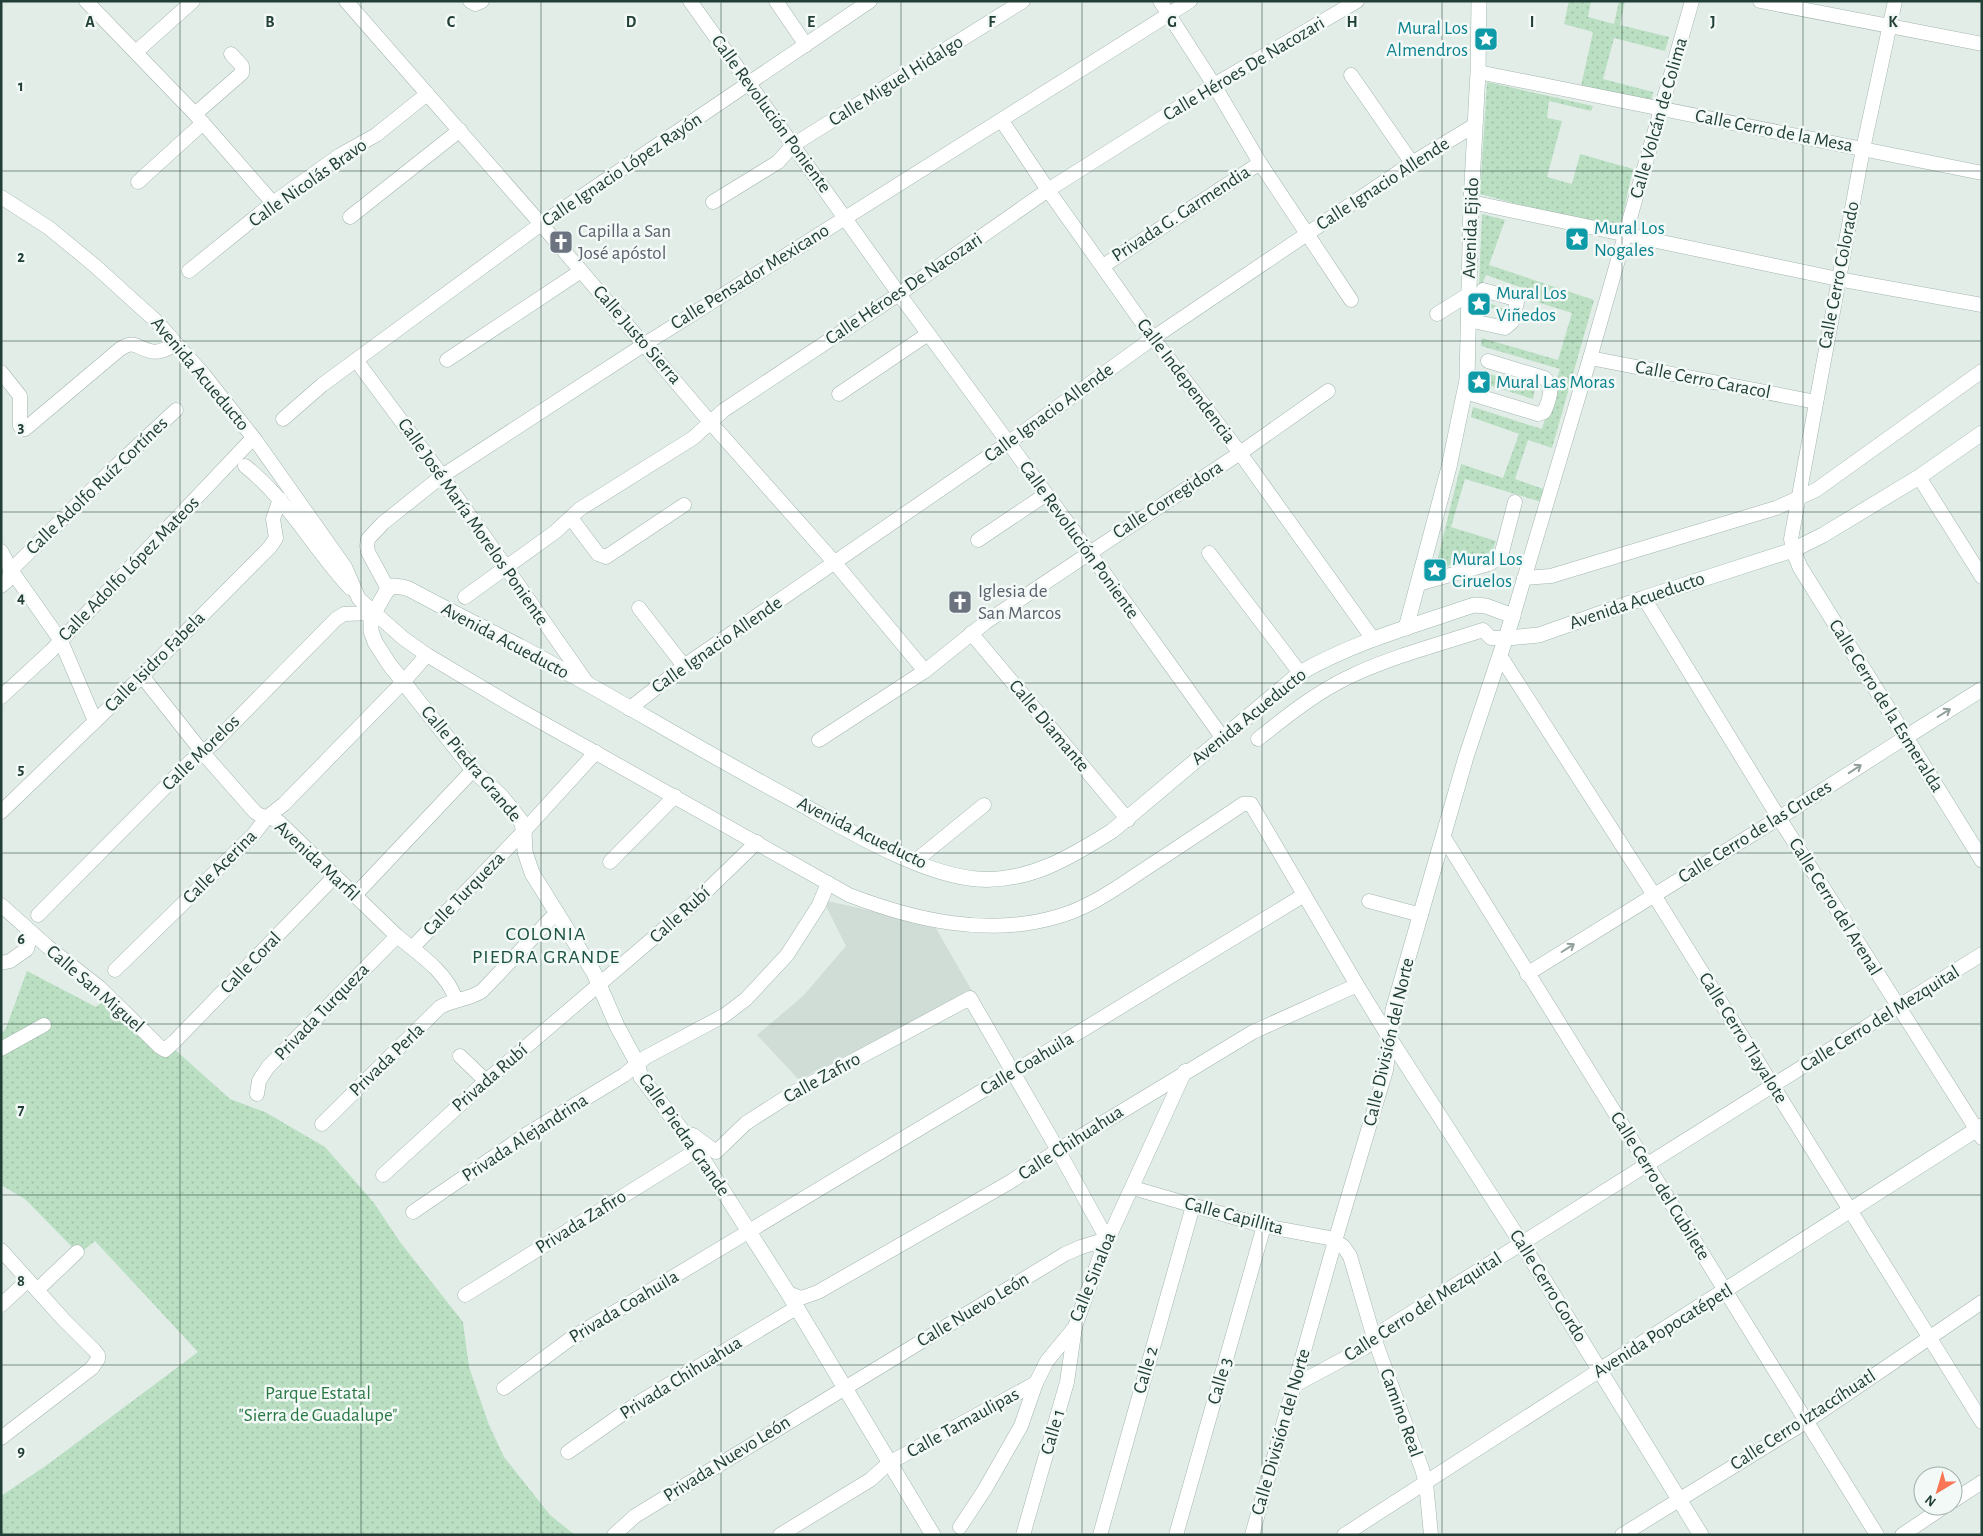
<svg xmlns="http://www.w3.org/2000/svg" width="1983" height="1536" viewBox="0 0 1983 1536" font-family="'Alegreya Sans',sans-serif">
  <defs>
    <pattern id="grass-dots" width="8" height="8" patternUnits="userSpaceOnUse" patternTransform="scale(1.25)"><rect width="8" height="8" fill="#badfc2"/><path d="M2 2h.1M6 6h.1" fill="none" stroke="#a0c0a7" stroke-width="1.8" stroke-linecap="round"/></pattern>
  </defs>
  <rect width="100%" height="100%" fill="#e2ede8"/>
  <path fill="#d0ddd6" d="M823 900 934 925 972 991 799 1080 757 1035 803 996 846 946Z"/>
  <g fill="url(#grass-dots)">
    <path d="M1569 1H1591L1588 17 1614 24 1619 1H1625L1620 25 1669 37 1665 51 1614 38 1603 79 1653 92 1651 103 1581 86 1593 32 1564 24Z"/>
    <path d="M1487 82 1593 106 1591 111 1549 101 1547 118 1562 121 1547 177 1572 184 1580 154 1633 169 1619 232 1480 194Z"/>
    <path d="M1482 214 1505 220 1489 265 1594 300 1552 448 1528 440 1515 479 1549 491 1545 503 1465 479 1451 527 1496 541 1492 552 1435 570 1461 464 1503 478 1519 434 1471 417 1473 407 1542 429 1560 369 1481 346 1482 338 1558 360 1572 313 1528 299V290L1486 275 1483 282 1481 300 1507 310 1506 313 1480 304 1478 310Z"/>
    <path d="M1480 371 1535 388 1533 399 1479 382Z"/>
    <path d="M27 971 96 1007 102 1002 123 1021 172 1047 230 1099 265 1112 325 1147 374 1203 400 1242 463 1322 469 1367 489 1425 504 1457 550 1515 575 1535H1V1496L47 1465 198 1352 95 1241 79 1254 25 1199 1 1185V1035L6 1028Z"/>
  </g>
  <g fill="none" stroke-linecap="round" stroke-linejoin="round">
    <g stroke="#a4b5af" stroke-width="15">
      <g id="street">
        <path d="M86 1 195 114 273 203"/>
        <path d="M346 1 541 224 710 422 835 563 925 671"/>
        <path d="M470 1 475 4 482 1"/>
        <path d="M690 1 899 294 1089 552 1222 737"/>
        <path d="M776 1 806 45"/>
        <path d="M1160 1 1214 85 1260 163 1351 300"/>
        <path d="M1760 1 1982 44"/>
        <path d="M137 51 193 1"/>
        <path d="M1478 72 1982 173"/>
        <path d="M1351 75 1412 163"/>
        <path d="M195 114 242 73V66L231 54"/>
        <path d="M1002 121 1048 190 1153 338 1240 453 1373 639"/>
        <path d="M138 182 203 123"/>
        <path d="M1 197 49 228 94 265 157 322 204 375 256 441 345 567 359 599 403 638 427 655 518 709 849 895C914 920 987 937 1056 917 1090 908 1119 886 1148 867 1180 846 1212 825 1243 804H1251L1357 985 1390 1039 1386 1070 1335 1241 1252 1535"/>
        <path d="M713 202 778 162 793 145 1023 1"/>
        <path d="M1471 202 1838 279 1982 305"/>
        <path d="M350 217 460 130"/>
        <path d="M1103 266 1260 163"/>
        <path d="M189 271 273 203 340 155 376 135 427 94"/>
        <path d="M1437 314 1469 294"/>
        <path d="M1468 320 1505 328 1512 322 1517 302 1512 298 1483 290"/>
        <path d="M1590 358 1816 402"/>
        <path d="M356 360 442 476 587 683"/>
        <path d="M447 360 581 271"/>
        <path d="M1 372 20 396V426L25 429 120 349C135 340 135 347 150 351 159 354 168 348 176 344"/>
        <path d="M1465 392 1538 414 1544 412C1549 401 1555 386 1544 378L1488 361"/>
        <path d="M839 394 928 334"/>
        <path d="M283 419 322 385 356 360 541 224 870 1"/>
        <path d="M245 466C288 500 313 548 350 588"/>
        <path d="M1919 477 1982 577"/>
        <path d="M571 518 598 554 606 557 684 505"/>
        <path d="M978 540 1045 495"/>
        <path d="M1793 550 1791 539 1863 149 1895 1"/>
        <path d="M1 551 11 570 61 641 95 721"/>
        <path d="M1209 553 1300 673"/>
        <path d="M1524 578 1551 576 1776 508 1816 490 1982 371"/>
        <path d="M1418 584 1489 564 1497 559 1502 552 1515 502"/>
        <path d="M1 586 8 580 11 570 117 465 176 410"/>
        <path d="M388 589 368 552 367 546 368 539 383 523 442 476 645 344 1190 1"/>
        <path d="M465 597 555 532 580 509 693 438 724 410 899 294 1048 190 1214 85 1357 1"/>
        <path d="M1644 598 1779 818 1982 1138"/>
        <path d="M639 608 684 666"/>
        <path d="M1513 616 1590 358 1692 1"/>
        <path d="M971 633 1128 820"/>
        <path d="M1501 657 1654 895 1982 1422"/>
        <path d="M142 676 203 753 255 812C263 819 271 816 279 822L397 936C419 954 447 972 456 1000"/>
        <path d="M1 697 51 651 253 438"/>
        <path d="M629 709 684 666 1008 443 1153 338 1412 163 1475 125"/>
        <path d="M1258 739C1288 715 1318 691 1353 675 1394 656 1440 644 1483 630L1491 638H1507"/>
        <path d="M819 740 925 671 986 622 1240 453 1328 391"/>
        <path d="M1 812 142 676 270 547 276 538 273 519 280 499"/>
        <path d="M1443 836 1877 1535"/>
        <path d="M610 862 675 796"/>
        <path d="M914 862 984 805"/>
        <path d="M355 895 473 770"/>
        <path d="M1369 901 1421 915"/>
        <path d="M1 905 48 947 100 988 160 1047 165 1050 175 1041 335 876"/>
        <path d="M38 915 191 761 213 744 336 619 344 614 374 613"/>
        <path d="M413 947 524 831 596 752"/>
        <path d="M1 963 10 961 27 949 31 933"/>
        <path d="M115 970 254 834 266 818 284 804 403 682 427 655"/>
        <path d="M1527 974 1779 818 1906 737"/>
        <path d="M1 1049 44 1025"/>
        <path d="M460 1056 486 1081"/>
        <path d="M257 1094 259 1081 268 1067 397 936"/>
        <path d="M322 1124 440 1007C454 999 469 1000 482 991L557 912"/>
        <path d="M383 1175 486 1081 692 905 757 842"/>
        <path d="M1133 1188 1264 1226 1329 1238 1343 1246 1350 1256 1374 1338 1422 1469 1426 1483 1431 1535"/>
        <path d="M413 1212 527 1134 624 1075 646 1057 725 1015 746 999 787 955 819 905 828 883"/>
        <path d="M1 1250 63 1319 94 1350 98 1355V1359L92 1368 1 1438"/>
        <path d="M37 1290 77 1252"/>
        <path d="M788 1293 801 1298 818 1292 1010 1182 1058 1150 1253 1032 1357 985"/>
        <path d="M465 1295 697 1150"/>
        <path d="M1 1305 28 1280"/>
        <path d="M1295 1385 1364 1348 1387 1328 1982 954"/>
        <path d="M504 1388 570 1339 1012 1073 1304 895"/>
        <path d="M568 1452 638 1403 796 1308"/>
        <path d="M1953 1501 1982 1482"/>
        <path d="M960 1527 985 1489 1021 1426 1036 1383 1047 1361 1075 1327 1099 1259 1185 1071"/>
        <path d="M614 1535 635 1516 1065 1254 1081 1247 1107 1239 1058 1150 970 998 793 1093 746 1123 716 1152 693 1135 684 1133"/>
        <path d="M780 1535 870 1480 889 1463 1036 1383"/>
        <path d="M1023 1535 1067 1382 1075 1327"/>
        <path d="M1100 1535 1193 1206"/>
        <path d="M1176 1535 1264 1226"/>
        <path d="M1344 1535 1600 1370"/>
        <path d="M1622 1535 1807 1421 1982 1302"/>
        <path d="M1902 1535 1945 1506"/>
      </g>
    </g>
    <g stroke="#a0b9af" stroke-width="16">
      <g id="secondary">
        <path d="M1793 550 1800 567 1982 860"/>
        <path d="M1406 628 1449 467 1467 380 1471 202 1478 72 1479 1"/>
        <path d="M1507 638 1539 635 1644 598 1793 550 1823 535 1919 477 1982 433"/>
        <path d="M1906 737 1982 689"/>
        <path d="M1600 1370 1982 1126"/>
        <path d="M933 1535 788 1293 697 1150 641 1077 636 1061 617 1026 594 973 532 873 525 852 524 831 521 821 501 796 473 770 389 664 375 642 371 631V618L386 592 392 586 402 587 409 589C446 609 484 628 521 647 610 695 697 748 786 796 840 825 917 874 977 879 1028 883 1071 857 1112 831L1300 673C1354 642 1415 625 1474 605L1486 606 1513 616 1466 757 1393 1010 1390 1039 1522 1244 1701 1535"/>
      </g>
    </g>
    <use href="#street" stroke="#fff" stroke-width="14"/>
    <use href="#secondary" stroke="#fff" stroke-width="15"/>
  </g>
  <defs><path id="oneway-shaft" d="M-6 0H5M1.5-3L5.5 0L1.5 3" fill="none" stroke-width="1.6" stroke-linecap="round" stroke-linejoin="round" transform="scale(1.25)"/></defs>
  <g stroke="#909f9a">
    <use href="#oneway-shaft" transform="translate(1944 713) rotate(-32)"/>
    <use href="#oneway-shaft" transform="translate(1855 769) rotate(-33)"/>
    <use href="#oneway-shaft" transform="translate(1568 948) rotate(-32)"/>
  </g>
  <path fill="none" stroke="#213f36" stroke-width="1" stroke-opacity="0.55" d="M180 1V1535M361 1V1535M541 1V1535M721 1V1535M901 1V1535M1082 1V1535M1262 1V1535M1442 1V1535M1622 1V1535M1803 1V1535M1 171H1982M1 341H1982M1 512H1982M1 683H1982M1 853H1982M1 1024H1982M1 1195H1982M1 1365H1982"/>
  <defs>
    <g id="sight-square" transform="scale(1.25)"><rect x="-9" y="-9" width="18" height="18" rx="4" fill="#0f9aa8" stroke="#f3f9f6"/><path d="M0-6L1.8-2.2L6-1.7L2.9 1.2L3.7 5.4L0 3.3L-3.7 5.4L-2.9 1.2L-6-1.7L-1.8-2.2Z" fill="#fff"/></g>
    <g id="church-square" transform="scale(1.25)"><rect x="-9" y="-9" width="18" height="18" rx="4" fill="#6b7280" stroke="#f3f9f6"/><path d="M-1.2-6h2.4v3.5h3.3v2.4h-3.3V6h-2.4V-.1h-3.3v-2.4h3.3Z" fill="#fff"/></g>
  </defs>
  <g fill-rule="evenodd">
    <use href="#sight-square" x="1486" y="39"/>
    <use href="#sight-square" x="1577" y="239"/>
    <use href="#church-square" x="561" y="242"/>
    <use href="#sight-square" x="1479" y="304"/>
    <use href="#sight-square" x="1479" y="382"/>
    <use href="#sight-square" x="1435" y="570"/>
    <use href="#church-square" x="960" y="602"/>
  </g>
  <g text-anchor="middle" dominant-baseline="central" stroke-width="5" stroke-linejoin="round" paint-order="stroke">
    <g font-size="19" fill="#0d838f" stroke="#f3f9f6" text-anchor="start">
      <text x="1468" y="28" text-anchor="end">Mural Los<tspan x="1468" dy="22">Almendros</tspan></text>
      <text x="1594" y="228">Mural Los<tspan x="1594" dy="22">Nogales</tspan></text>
      <text x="1496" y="293">Mural Los<tspan x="1496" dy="22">Viñedos</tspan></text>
      <text x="1496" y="382">Mural Las Moras</text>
      <text x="1452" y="559">Mural Los<tspan x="1452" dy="22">Ciruelos</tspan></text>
    </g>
    <g font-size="19" fill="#213f36" stroke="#f3f9f6">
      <text transform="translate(1244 69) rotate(-31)">Calle Héroes De Nacozari</text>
      <text transform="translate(896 81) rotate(-32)">Calle Miguel Hidalgo</text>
      <text transform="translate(771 114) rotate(54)">Calle Revolución Poniente</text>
      <text transform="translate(1659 118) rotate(-74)">Calle Volcán de Colima</text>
      <text transform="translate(1774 131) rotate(11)">Calle Cerro de la Mesa</text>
      <text transform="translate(622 170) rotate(-34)">Calle Ignacio López Rayón</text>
      <text transform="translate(308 183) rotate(-35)">Calle Nicolás Bravo</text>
      <text transform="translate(1383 184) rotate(-33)">Calle Ignacio Allende</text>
      <text transform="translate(1181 214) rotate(-33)">Privada G. Garmendia</text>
      <text transform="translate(1471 228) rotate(-88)">Avenida Ejido</text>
      <text transform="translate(1839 275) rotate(-79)">Calle Cerro Colorado</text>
      <text transform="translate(750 277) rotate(-32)">Calle Pensador Mexicano</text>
      <text transform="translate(904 289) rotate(-34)">Calle Héroes De Nacozari</text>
      <text transform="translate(637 335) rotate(49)">Calle Justo Sierra</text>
      <text transform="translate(200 374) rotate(50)">Avenida Acueducto</text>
      <text transform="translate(1703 380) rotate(11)">Calle Cerro Caracol</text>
      <text transform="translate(1186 381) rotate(53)">Calle Independencia</text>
      <text transform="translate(1049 413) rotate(-36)">Calle Ignacio Allende</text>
      <text transform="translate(97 486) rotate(-44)">Calle Adolfo Ruíz Cortínes</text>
      <text transform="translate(1168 500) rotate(-33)">Calle Corregidora</text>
      <text transform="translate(473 522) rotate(55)">Calle José María Morelos Poniente</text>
      <text transform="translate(1079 540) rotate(54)">Calle Revolución Poniente</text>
      <text transform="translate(129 569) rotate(-46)">Calle Adolfo López Mateos</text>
      <text transform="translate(1637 601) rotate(-19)">Avenida Acueducto</text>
      <text transform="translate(505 641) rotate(28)">Avenida Acueducto</text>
      <text transform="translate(717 645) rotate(-35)">Calle Ignacio Allende</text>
      <text transform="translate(155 662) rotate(-45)">Calle Isidro Fabela</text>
      <text transform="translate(1886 706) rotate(58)">Calle Cerro de la Esmeralda</text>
      <text transform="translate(1249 717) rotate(-39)">Avenida Acueducto</text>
      <text transform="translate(1049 726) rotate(50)">Calle Diamante</text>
      <text transform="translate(201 753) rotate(-44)">Calle Morelos</text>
      <text transform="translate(471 764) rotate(50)">Calle Piedra Grande</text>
      <text transform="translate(1755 832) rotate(-32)">Calle Cerro de las Cruces</text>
      <text transform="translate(862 833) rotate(26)">Avenida Acueducto</text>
      <text transform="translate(317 861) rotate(43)">Avenida Marfil</text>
      <text transform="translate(220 867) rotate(-45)">Calle Acerina</text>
      <text transform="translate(464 894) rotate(-46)">Calle Turqueza</text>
      <text transform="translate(1835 907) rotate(58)">Calle Cerro del Arenal</text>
      <text transform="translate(680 915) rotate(-42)">Calle Rubí</text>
      <text transform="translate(251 963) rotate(-46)">Calle Coral</text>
      <text transform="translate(95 989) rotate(41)">Calle San Miguel</text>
      <text transform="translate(322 1012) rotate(-46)">Privada Turqueza</text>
      <text transform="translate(1880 1019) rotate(-32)">Calle Cerro del Mezquital</text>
      <text transform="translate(1743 1038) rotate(58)">Calle Cerro Tlayalote</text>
      <text transform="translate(1389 1042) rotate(-77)">Calle División del Norte</text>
      <text transform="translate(387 1060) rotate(-44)">Privada Perla</text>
      <text transform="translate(1027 1064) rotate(-31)">Calle Coahuila</text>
      <text transform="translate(490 1078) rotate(-41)">Privada Rubí</text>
      <text transform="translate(822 1078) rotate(-29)">Calle Zafiro</text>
      <text transform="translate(684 1135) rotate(55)">Calle Piedra Grande</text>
      <text transform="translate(525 1138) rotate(-33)">Privada Alejandrina</text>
      <text transform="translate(1071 1143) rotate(-33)">Calle Chihuahua</text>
      <text transform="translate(1660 1186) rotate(58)">Calle Cerro del Cubilete</text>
      <text transform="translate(1234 1216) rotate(15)">Calle Capillita</text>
      <text transform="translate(581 1222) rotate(-32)">Privada Zafiro</text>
      <text transform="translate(1093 1277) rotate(-68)">Calle Sinaloa</text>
      <text transform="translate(1548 1286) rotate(58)">Calle Cerro Gordo</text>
      <text transform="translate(624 1307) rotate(-31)">Privada Coahuila</text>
      <text transform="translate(1423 1307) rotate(-33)">Calle Cerro del Mezquital</text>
      <text transform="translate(973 1310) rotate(-31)">Calle Nuevo León</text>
      <text transform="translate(1663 1331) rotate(-32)">Avenida Popocatépetl</text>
      <text transform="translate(1146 1370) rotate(-74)">Calle 2</text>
      <text transform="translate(681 1378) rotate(-32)">Privada Chihuahua</text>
      <text transform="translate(1220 1381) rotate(-74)">Calle 3</text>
      <text transform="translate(1401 1413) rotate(70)">Camino Real</text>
      <text transform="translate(1803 1420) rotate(-33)">Calle Cerro Iztaccíhuatl</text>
      <text transform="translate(963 1423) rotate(-29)">Calle Tamaulipas</text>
      <text transform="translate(1053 1432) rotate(-74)">Calle 1</text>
      <text transform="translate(1281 1432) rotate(-74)">Calle División del Norte</text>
      <text transform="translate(727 1459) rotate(-32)">Privada Nuevo León</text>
    </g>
    <g font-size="19" fill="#5b616d" stroke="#f3f9f6" text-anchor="start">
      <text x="578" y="231">Capilla a San<tspan x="578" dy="22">José apóstol</tspan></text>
      <text x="978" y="591">Iglesia de<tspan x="978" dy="22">San Marcos</tspan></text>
    </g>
    <g font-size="19" fill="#297844" stroke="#f3f9f6">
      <text x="318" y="1393">Parque Estatal<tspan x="318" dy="22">"Sierra de Guadalupe"</tspan></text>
    </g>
    <g font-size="20" letter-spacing="1" fill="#1c5243" stroke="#f3f9f6">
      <text x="546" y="934">COLONIA<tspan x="546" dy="23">PIEDRA GRANDE</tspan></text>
    </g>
  </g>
  <g font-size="16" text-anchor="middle" font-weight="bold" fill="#213f36" stroke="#f3f9f6" stroke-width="5" stroke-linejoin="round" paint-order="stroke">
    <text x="90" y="27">A</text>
    <text x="270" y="27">B</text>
    <text x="451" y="27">C</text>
    <text x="631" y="27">D</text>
    <text x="811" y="27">E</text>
    <text x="992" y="27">F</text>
    <text x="1172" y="27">G</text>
    <text x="1352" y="27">H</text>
    <text x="1532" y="27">I</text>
    <text x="1713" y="27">J</text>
    <text x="1893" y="27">K</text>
    <text x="21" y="91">1</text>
    <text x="21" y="262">2</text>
    <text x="21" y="432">3</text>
    <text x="21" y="603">4</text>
    <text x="21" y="774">5</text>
    <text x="21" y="944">6</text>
    <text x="21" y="1115">7</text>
    <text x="21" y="1286">8</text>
    <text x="21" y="1456">9</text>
  </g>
  <rect width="1983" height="1536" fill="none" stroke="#213f36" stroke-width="5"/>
  <g transform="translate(1938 1491) rotate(218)"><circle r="24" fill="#f3f9f6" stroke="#9fafa9"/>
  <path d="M0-4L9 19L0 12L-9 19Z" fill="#f97554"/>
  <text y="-8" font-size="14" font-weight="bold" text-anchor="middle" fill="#213f36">N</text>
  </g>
</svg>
